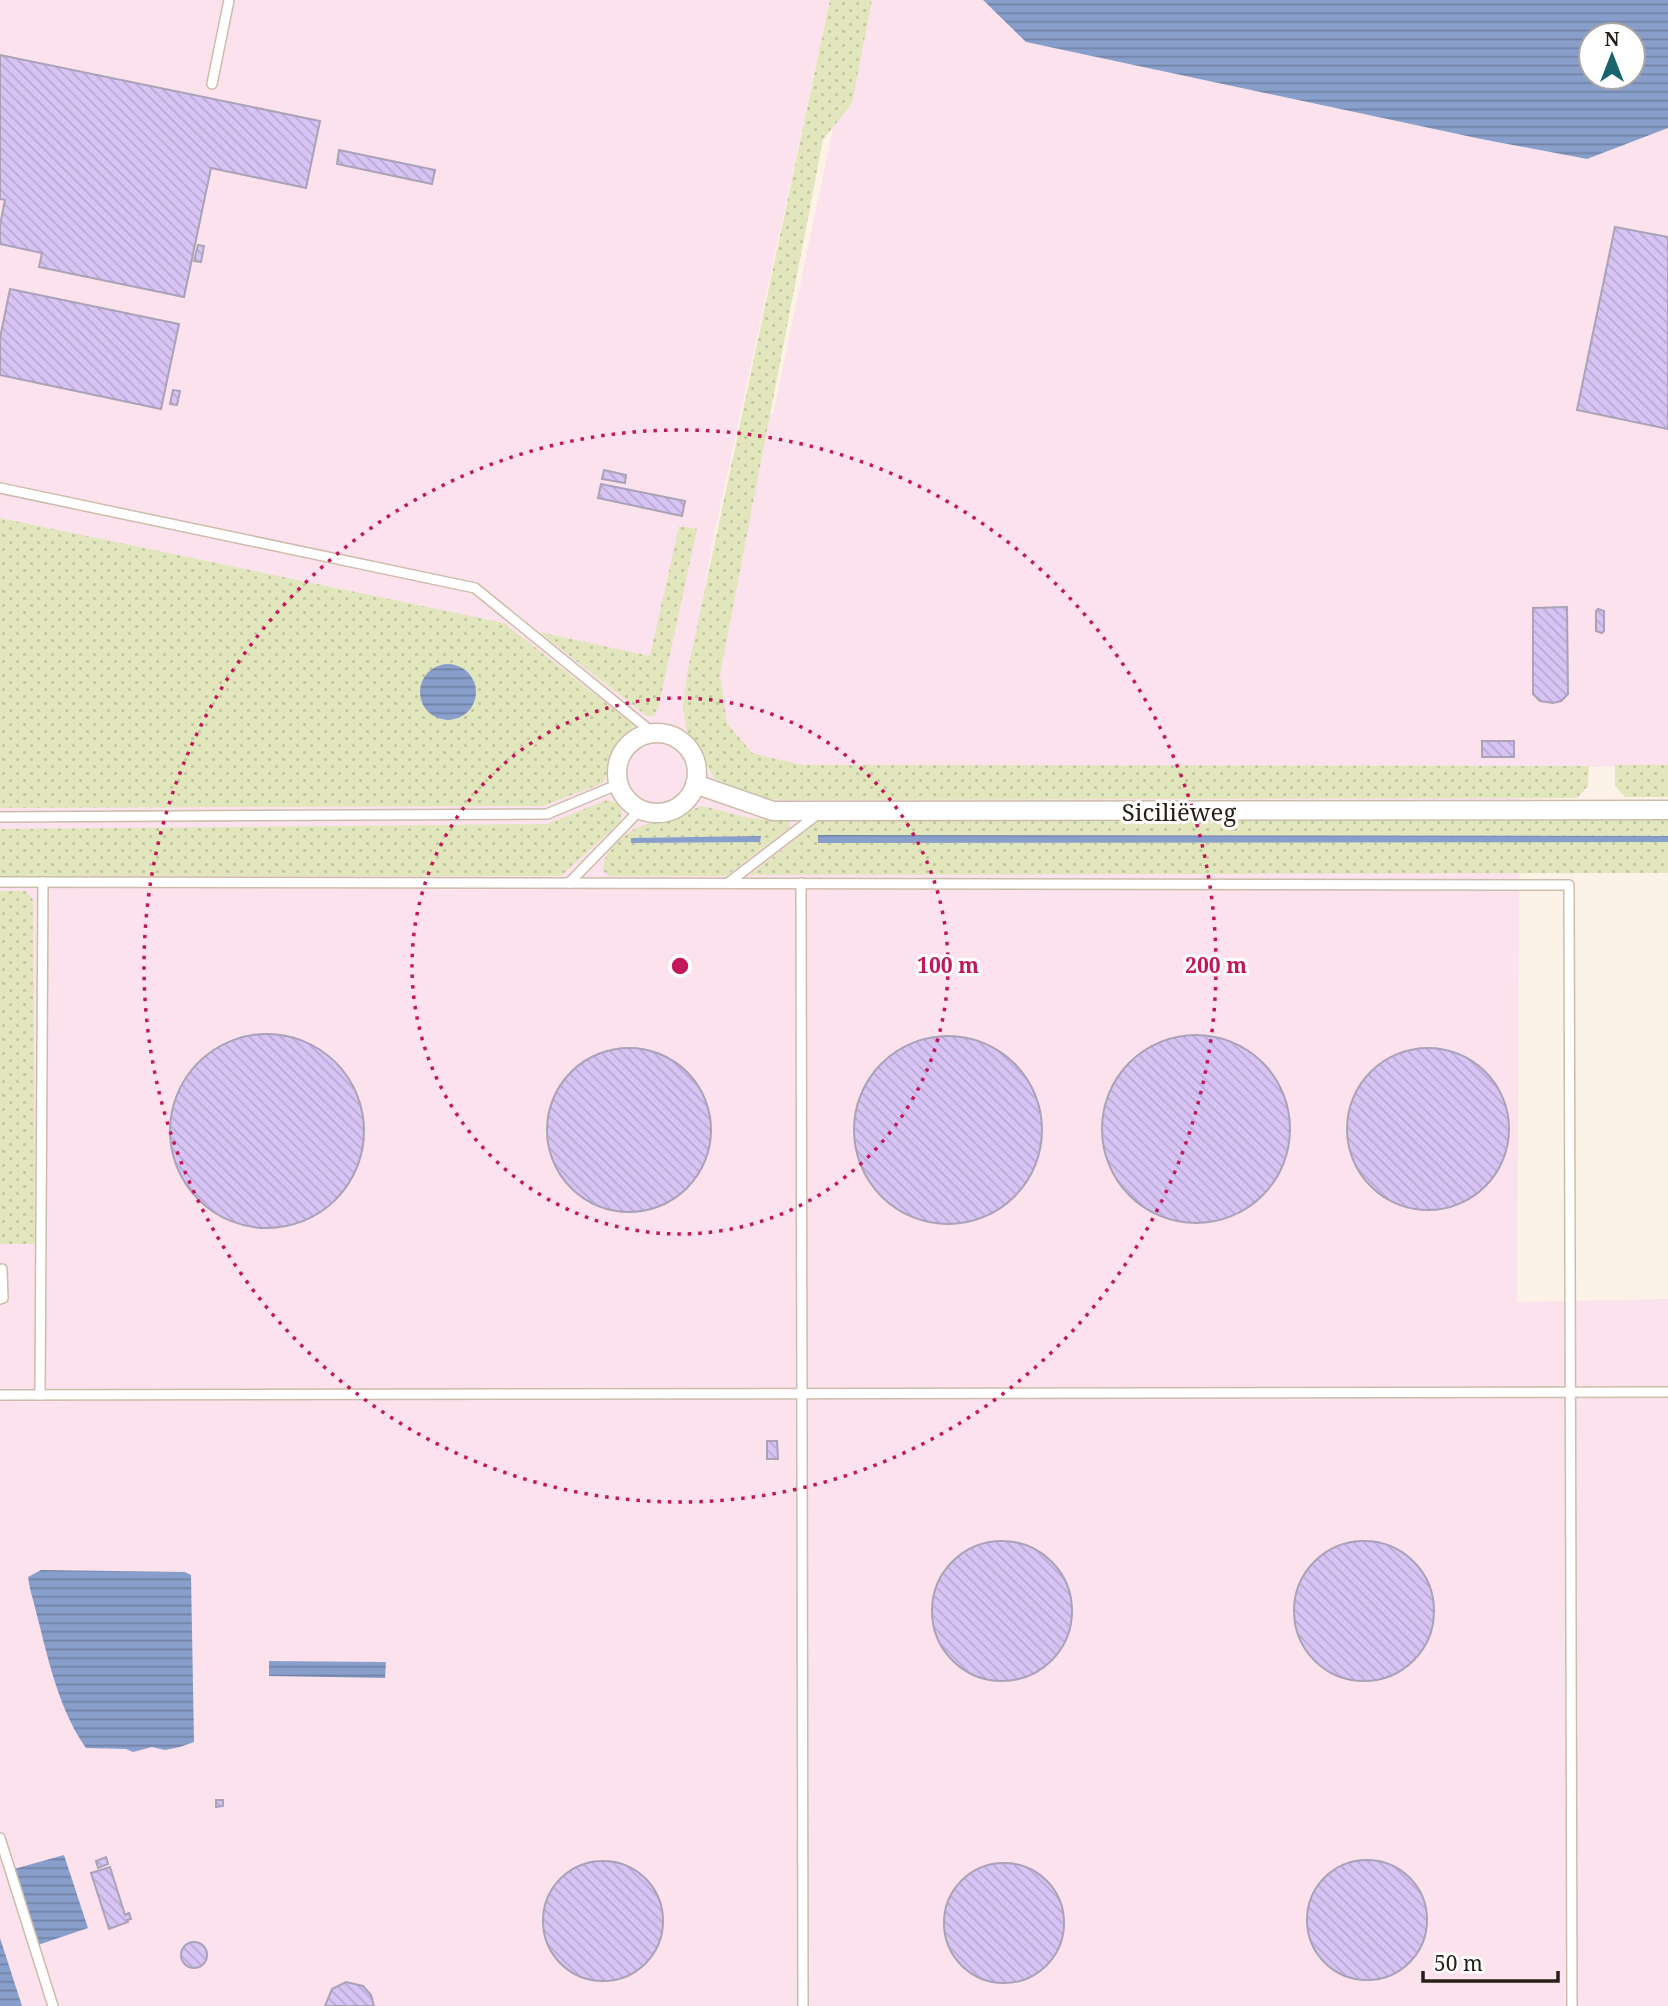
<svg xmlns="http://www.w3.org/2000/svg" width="1668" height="2006" viewBox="0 0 1668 2006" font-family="'Noto Serif',serif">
  <defs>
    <pattern id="grass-dots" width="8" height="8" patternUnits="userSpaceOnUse" patternTransform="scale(1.75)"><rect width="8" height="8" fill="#e2e6bc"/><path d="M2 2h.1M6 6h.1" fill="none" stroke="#c2c5a1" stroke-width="1.8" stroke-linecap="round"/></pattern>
    <pattern id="water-rules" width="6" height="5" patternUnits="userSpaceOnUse" patternTransform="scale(1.75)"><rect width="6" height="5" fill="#899fcb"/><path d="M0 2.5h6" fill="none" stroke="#7081a4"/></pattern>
    <pattern id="building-back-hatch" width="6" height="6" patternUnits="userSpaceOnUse" patternTransform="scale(1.75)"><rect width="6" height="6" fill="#d7c4f5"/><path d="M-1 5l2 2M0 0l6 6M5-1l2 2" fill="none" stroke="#b9a8d1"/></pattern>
  </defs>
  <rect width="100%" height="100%" fill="#fdf2e7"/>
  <g fill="#fbe2ed">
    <path d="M0 0H830L713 540 684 707 695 773 1520 784 1517 1302 1668 1299V2006H0Z"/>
    <path d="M860 0H983L1027 42 1481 139 1587 159 1668 128V765L1477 770 807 769 735 748 715 696 757 413 773 414Z"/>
  </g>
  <g fill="url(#grass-dots)" fill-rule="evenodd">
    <path d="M830 0H872L852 103 823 140 720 674 727 723 752 753 802 765 1589 766 1588 786 1577 798 783 800 760 798 737 790 714 778 686 729 683 706 688 669Z"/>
    <path d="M0 518 504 623 635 726C624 735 613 745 609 760 607 769 608 774 603 783L543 806 0 808Z"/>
    <path d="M679 526 697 529 659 705 654 716H647L539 632 650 656Z"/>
    <path d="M1615 765H1668V797H1625L1615 786Z"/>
    <path d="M607 800 617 803 622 812 620 822 561 876H0V829L547 824Z"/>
    <path d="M702 806 750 818 789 820 790 827 726 876H610L603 871C602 849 631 827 651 823 660 821 669 823 678 818 687 814 692 809 702 806ZM760 836 759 842 631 843 632 838Z"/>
    <path d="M1668 820V836L818 835V842H1668V873L750 875 819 821Z"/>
    <path d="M0 891H26L33 900 35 1244H0Z"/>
  </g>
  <g fill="url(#water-rules)" fill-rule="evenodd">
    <path d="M983 0H1668V128L1587 159 1481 139 1026 42ZM1591 35H1633V77H1591Z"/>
    <circle cx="448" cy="692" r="28"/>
    <path d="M818 835 1668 836V842L818 843Z"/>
    <path d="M761 836 760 842 631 843V838Z"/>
    <path d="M41 1570 185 1572 191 1575 194 1742 180 1747 165 1750 152 1747 133 1752 126 1749 86 1748C54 1703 45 1641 30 1589L28 1577Z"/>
    <path d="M269 1661 386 1662 385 1678 269 1676Z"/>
    <path d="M64 1855 88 1928 38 1945 14 1869Z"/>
    <path d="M0 1938 22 2006H0Z"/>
  </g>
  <g fill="url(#building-back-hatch)" stroke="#aaa2b7" stroke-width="2">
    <path d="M0 55 320 121 306 188 211 168 184 297 39 267 42 253 0 244V225L5 200 0 199Z"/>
    <path d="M339 150 435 170 432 184 337 164Z"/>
    <path d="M1615 227 1668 237V429L1577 410Z"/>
    <path d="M198 245 204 246 201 262 194 261Z"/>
    <path d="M10 289 179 324 161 409 0 375V338Z"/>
    <path d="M173 390 180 391 177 405 170 404Z"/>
    <path d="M604 470 626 475 625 483 602 479Z"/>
    <path d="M601 484 685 501 682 516 598 498Z"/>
    <path d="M1567 607 1568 694 1561 701 1553 703 1540 701 1533 694V608Z"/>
    <path d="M1598 609 1604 611V631L1602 633 1596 631V611Z"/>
    <rect x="1482" y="741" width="32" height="16"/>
    <circle cx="267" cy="1131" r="97"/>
    <circle cx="1196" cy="1129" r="94"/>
    <circle cx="948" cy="1130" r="94"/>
    <circle cx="1428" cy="1129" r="81"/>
    <circle cx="629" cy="1130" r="82"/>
    <path d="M767 1441H777L778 1459H767Z"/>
    <circle cx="1002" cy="1611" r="70"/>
    <circle cx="1364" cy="1611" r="70"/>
    <path d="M216 1800H223V1806L216 1807Z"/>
    <path d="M106 1857 108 1864 98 1868 96 1861Z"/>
    <circle cx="1367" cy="1920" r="60"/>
    <circle cx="603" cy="1921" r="60"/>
    <circle cx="1004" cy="1923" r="60"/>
    <path d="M110 1867 125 1915 129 1913 131 1919 127 1920 128 1922 109 1929 91 1873Z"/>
    <circle cx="194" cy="1955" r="13"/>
    <path d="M346 1982 363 1986 371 1995 374 2006H325L332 1989Z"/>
  </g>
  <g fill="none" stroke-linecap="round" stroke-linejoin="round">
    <g stroke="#cdbca9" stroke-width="12">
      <g id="service">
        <path d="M212 84 229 0"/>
        <path d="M0 488 475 588 653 733"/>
        <path d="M0 817 547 814 619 784"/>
        <path d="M0 882 1569 885 1572 2006"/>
        <path d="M569 883 641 809"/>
        <path d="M728 883 818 814"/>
        <path d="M801 883 803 2006"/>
        <path d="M0 1299 3 1298 2 1269"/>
        <path d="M0 1395 1668 1392"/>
        <path d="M40 1395 43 882"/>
        <path d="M0 1838 53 2006"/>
      </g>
    </g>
    <g stroke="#cdbca9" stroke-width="21">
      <g id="minor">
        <circle cx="657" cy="773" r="40"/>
        <path d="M695 784 773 811 1668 810"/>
      </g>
    </g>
    <use href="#service" stroke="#fff" stroke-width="9"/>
    <use href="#minor" stroke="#fff" stroke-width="18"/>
  </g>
  <g fill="none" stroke="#c2185b" stroke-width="3.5" stroke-dasharray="3.5 7">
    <circle cx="680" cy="966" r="268"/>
    <circle cx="680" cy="966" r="536"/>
  </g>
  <g text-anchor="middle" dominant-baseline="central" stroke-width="6" stroke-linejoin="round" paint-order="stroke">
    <g font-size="24" fill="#272019" stroke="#fff">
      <text x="1179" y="811">Siciliëweg</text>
    </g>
  </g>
  <circle cx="680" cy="966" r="10" fill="#c2185b" stroke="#fff" stroke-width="3.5"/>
  <g font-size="21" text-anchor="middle" font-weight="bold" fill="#c2185b" stroke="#fff" stroke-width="6" stroke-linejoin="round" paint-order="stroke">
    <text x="948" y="973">100 m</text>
    <text x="1216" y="973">200 m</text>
  </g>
  <g transform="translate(1612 56)"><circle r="33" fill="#ffffff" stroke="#a9a6a3" stroke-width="2"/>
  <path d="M0-5L12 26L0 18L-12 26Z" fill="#17646d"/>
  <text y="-10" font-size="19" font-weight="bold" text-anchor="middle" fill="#272019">N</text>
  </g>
  <path d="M1423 1971v10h135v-10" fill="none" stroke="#272019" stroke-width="3.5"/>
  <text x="1434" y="1971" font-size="21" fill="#272019" stroke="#ffffff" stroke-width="5" paint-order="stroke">50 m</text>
</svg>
